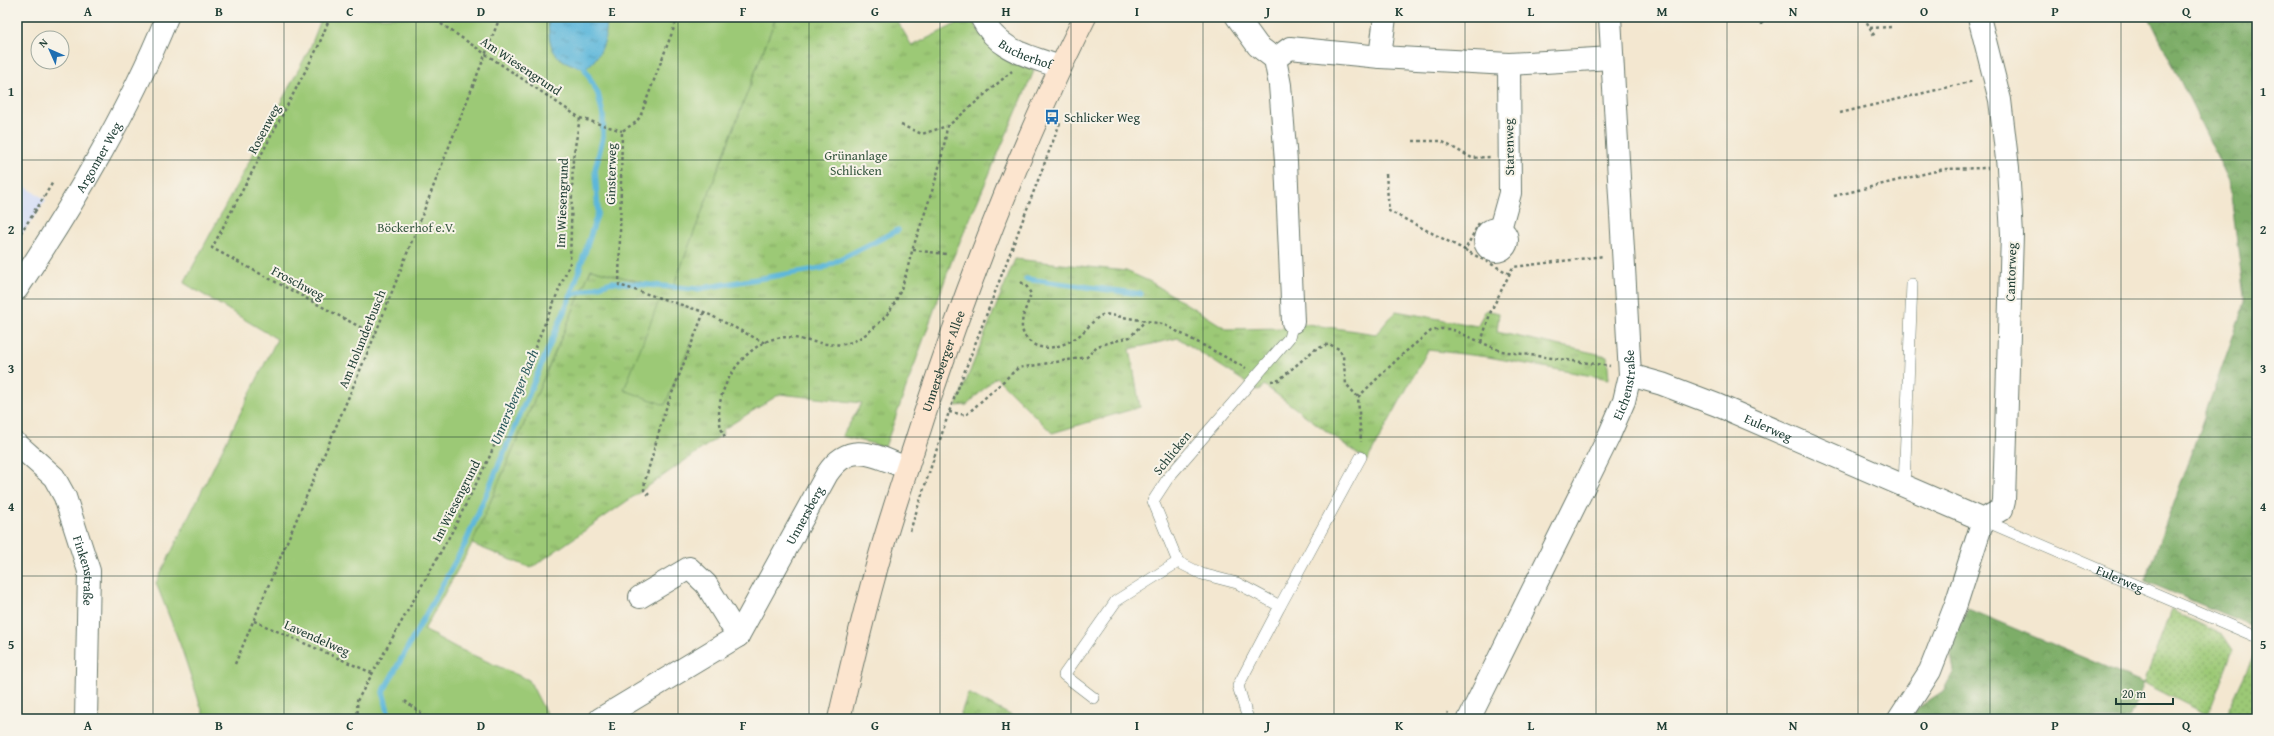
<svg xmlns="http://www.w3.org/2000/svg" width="2274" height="736" viewBox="0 0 2274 736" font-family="'Gentium Book Plus',serif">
  <defs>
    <pattern id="grass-dots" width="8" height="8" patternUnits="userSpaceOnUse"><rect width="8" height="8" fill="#9cc976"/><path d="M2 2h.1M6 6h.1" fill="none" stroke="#7fa462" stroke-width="1.8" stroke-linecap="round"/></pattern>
    <pattern id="forest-crowns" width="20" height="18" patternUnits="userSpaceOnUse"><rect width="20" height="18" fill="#7dad67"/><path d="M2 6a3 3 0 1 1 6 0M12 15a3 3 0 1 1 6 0" fill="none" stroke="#668e56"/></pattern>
    <pattern id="park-tufts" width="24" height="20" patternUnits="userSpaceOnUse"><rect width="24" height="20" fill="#9cc976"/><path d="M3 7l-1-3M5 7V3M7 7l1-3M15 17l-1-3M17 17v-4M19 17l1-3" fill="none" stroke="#7fa462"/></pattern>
    <pattern id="water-ripples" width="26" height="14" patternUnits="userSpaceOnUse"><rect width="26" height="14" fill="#5db7da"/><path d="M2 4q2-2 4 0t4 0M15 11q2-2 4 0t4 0" fill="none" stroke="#4c96b2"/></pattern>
  </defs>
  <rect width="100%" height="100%" fill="#f7f3e8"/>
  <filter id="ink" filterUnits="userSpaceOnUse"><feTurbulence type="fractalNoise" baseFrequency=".025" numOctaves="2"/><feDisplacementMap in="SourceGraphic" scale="8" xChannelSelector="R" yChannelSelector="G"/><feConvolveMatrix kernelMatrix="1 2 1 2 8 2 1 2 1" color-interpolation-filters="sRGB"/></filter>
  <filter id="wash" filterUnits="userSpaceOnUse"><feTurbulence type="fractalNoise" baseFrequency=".012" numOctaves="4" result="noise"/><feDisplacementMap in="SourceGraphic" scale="16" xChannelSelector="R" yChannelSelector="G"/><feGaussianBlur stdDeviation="0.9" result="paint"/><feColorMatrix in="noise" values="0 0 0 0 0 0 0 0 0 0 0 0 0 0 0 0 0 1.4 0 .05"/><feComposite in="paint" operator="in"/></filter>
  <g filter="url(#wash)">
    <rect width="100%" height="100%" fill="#f3e7d0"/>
    <path fill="#cfdafa" d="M17 181 46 200 17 241Z"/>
    <g fill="url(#grass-dots)" stroke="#5e8355">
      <path d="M2171 610 2223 635 2233 650 2208 715 2144 683Z"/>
      <path d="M2254 655H2257V719H2224Z"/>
    </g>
    <g fill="url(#forest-crowns)" stroke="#4e754e">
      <path d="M2149 17H2257V628L2145 581 2245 303 2229 181Z"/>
      <path d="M1968 609 2144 683 2129 719H1910L1919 707 1943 691 1954 671 1949 643Z"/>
    </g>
    <g fill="url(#park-tufts)" stroke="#5e8355">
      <path d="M776 17H895L912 46 970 17C989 49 1002 55 1034 71L952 260 885 447 842 436 862 403 780 394 722 430 723 434 531 568 472 544 591 269 672 290Z"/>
      <path d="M1015 259 1126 271 1151 282 1227 329 1286 328 1293 322 1376 334 1396 311 1477 326 1486 310 1499 313 1497 332 1607 356 1609 379 1488 357 1428 350 1367 461 1264 385 1259 391 1178 338 1130 349 1140 407 1052 433 996 377 967 405 956 406Z"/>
      <path d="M968 693 1018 719H959Z"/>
    </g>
    <g fill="#9cc976" stroke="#5e8355">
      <path d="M322 17H776L672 290 591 269 472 544 424 630 457 648 529 680 549 719H205L180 644 156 583 277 339 184 283 310 48Z"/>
      <path d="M659 301 704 312 665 405 624 390Z"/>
    </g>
    <path fill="url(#water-ripples)" stroke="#3e7a87" d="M548 17H606C608 39 602 56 585 69 552 59 549 52 548 17Z"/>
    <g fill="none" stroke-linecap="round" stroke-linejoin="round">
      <g stroke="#5db7da" stroke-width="5.5">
        <path d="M1026 279 1141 294"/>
        <path d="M571 295 612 282 697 289 823 268 898 230"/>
        <path d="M390 719 383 692 465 544 571 295 598 212 595 170 603 137V115L598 94 585 69"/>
      </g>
    </g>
  </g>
  <g filter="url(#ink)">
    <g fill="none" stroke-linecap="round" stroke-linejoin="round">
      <g stroke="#69786b" stroke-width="12">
        <g id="service">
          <path d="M1904 487 1912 284"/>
          <path id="s1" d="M1983 520 2257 637"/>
          <path d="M1280 606 1361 457"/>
          <path d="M1094 698 1064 675 1116 601 1178 562"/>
          <path d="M1248 719 1238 686 1280 606 1237 583 1202 574 1178 562 1153 501 1168 478 1289 338 1293 322"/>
        </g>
      </g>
      <g stroke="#69786b" stroke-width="24">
        <g id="minor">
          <path id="s2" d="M981 17C998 51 1026 55 1060 67"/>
          <path d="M1237 17 1258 46 1275 59 1280 85 1286 162 1293 322"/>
          <path d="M1979 17 2000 100 2008 168 2012 234 2004 501 2002 509 1983 520"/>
          <path d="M1380 57 1385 17"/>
          <path d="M1275 59 1290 48 1380 57 1509 64 1612 58"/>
          <circle cx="1496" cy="240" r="11"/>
          <path d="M1500 229 1510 193 1509 64"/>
          <path id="s3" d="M17 289C74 203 128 113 167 17"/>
          <path id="s4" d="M1630 375 1662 384 1717 405 1983 520"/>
          <path id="s5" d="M17 444 54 477 65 497 89 571 86 719"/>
          <path d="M640 597 689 568 706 584 738 636"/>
          <path id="s6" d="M600 719 738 636 827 474C850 439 875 456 907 468"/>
          <path id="s7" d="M1469 719 1608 438 1624 401 1630 375 1610 17"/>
          <path d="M1899 719 1930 671 1956 604 1983 520"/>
        </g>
      </g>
      <g stroke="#69786b" stroke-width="24">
        <g id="secondary">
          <path id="s8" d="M839 719C850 672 861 624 874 577 888 523 907 470 924 416 969 280 1021 145 1085 17"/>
        </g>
      </g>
      <g stroke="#69786b" stroke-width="2.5" stroke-dasharray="3 3" stroke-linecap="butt">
        <path d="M330 17 318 47 212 248 375 335"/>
        <path d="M431 17 580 118 622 131"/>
        <path d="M678 17 640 117 635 123 622 131 619 285 704 312 765 343"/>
        <path d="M1777 17V19"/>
        <path d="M1864 17 1875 37"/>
        <path d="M1762 25V17"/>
        <path d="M1870 28 1891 27"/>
        <path d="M17 57 22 54"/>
        <path d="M1840 113 1974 81"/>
        <path d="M901 125 922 134 947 126 954 121 1012 71"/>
        <path d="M1413 141H1441L1472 158 1490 157"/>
        <path d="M1386 174 1389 211 1465 250"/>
        <path d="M1834 196 1944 169 1988 168"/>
        <path d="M34 209 36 210 53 182"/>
        <path d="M1479 223 1465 250 1510 274"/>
        <path d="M17 238 36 210"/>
        <path d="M913 250 946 254"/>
        <path d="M1021 282 1027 287 1031 294C1025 312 1013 331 1033 344 1047 353 1069 344 1081 334 1089 327 1095 317 1105 314L1163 324 1246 368"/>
        <path d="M1481 342 1491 311 1513 267 1604 256"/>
        <path d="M1271 381 1279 380 1314 350 1329 344 1339 349 1343 356 1346 384 1358 397 1361 442"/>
        <path d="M1358 397 1404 353 1431 331 1441 329H1451L1501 351 1610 366"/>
        <path d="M949 412 966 415 1018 368 1087 357 1097 346 1130 337 1145 321"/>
        <path d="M725 437C705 402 739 346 777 338 787 336 795 338 804 340 838 347 851 349 878 324 901 303 905 276 913 248 926 208 942 169 947 126"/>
        <path d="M649 495 644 490 645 481 665 411 704 312"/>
        <path d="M910 531 949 412 1060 123"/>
        <path d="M254 621 372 673"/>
        <path d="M235 664 375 335 500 17"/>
        <path d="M405 701 429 719"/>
        <path d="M358 719 357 701 453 530 489 458 570 263 573 158 580 118"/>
        <path d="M1445 719 1448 712"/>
      </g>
      <use href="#service" stroke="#fff" stroke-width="11"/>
      <use href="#minor" stroke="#fff" stroke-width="22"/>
      <use href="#secondary" stroke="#fce5cf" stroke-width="22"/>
    </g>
  </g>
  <path fill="none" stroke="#1f3d34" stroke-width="1" stroke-opacity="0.55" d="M153 17V719M284 17V719M416 17V719M547 17V719M678 17V719M809 17V719M940 17V719M1071 17V719M1203 17V719M1334 17V719M1465 17V719M1596 17V719M1727 17V719M1858 17V719M1990 17V719M2121 17V719M17 160H2257M17 299H2257M17 437H2257M17 576H2257"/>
  <defs>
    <g id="bus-bare" transform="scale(1.2)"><path d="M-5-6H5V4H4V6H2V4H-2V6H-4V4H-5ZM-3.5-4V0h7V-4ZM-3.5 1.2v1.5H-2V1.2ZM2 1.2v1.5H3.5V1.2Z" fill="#1f6fb2" stroke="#f7f3e8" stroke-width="2.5" paint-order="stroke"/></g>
  </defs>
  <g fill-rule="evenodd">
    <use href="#bus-bare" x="1052" y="117"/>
  </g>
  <g text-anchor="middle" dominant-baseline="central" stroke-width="4" stroke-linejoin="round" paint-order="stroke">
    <g font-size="13" fill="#1f3d34" stroke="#f7f3e8">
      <text stroke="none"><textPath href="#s2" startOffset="60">Bucherhof</textPath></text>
      <text transform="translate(521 66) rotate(34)">Am Wiesengrund</text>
      <text transform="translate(264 129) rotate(-62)">Rosenweg</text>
      <text transform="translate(1509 147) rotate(-91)">Starenweg</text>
      <text stroke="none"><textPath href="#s3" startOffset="155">Argonner Weg</textPath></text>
      <text transform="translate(611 174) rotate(-89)">Ginsterweg</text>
      <text transform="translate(562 203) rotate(-88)">Im Wiesengrund</text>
      <text transform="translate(2011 272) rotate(-88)">Cantorweg</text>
      <text transform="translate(298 283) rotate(28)">Froschweg</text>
      <text transform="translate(362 339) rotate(-68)">Am Holunderbusch</text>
      <text stroke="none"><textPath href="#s8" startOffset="373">Unnersberger Allee</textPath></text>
      <text stroke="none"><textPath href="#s7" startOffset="370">Eichenstraße</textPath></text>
      <text stroke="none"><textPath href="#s4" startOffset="148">Eulerweg</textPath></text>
      <text transform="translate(1172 453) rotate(-51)">Schlicken</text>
      <text transform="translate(456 501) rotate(-63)">Im Wiesengrund</text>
      <text stroke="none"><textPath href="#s6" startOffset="299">Unnersberg</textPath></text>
      <text stroke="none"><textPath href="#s5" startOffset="149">Finkenstraße</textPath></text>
      <text stroke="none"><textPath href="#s1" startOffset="149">Eulerweg</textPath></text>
      <text transform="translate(317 638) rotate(24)">Lavendelweg</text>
    </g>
    <g font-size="13" fill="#1f3d34" stroke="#f7f3e8" text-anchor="start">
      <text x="1064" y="117">Schlicker Weg</text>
    </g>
    <g font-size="13" fill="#385941" stroke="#f7f3e8">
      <text x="856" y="155">Grünanlage<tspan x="856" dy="15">Schlicken</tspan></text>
      <text x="416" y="227">Böckerhof e.V.</text>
    </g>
    <g font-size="14" font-style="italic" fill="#2e5c5e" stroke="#f7f3e8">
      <text transform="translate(514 397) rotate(-67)">Unnersberger Bach</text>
    </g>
  </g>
  <rect width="2274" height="736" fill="none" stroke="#f7f3e8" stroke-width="44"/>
  <g transform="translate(50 50) rotate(315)"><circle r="19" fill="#f7f3e8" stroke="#a1aaa0"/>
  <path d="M0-3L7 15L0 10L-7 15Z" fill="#1f6fb2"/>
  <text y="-6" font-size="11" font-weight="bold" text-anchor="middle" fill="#1f3d34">N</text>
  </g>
  <path d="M2116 698v6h57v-6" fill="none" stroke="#1f3d34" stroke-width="2"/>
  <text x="2122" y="698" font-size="12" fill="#1f3d34" stroke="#f7f3e8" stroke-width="3" paint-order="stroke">20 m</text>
  <rect x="22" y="22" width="2230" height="692" fill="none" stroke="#1f3d34" stroke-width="1.5"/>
  <g font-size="13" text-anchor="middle" font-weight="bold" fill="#1f3d34">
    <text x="88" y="16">A</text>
    <text x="219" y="16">B</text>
    <text x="350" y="16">C</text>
    <text x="481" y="16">D</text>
    <text x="612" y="16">E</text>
    <text x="743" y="16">F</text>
    <text x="875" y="16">G</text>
    <text x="1006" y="16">H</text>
    <text x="1137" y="16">I</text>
    <text x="1268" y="16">J</text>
    <text x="1399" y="16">K</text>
    <text x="1531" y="16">L</text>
    <text x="1662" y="16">M</text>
    <text x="1793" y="16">N</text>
    <text x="1924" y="16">O</text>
    <text x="2055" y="16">P</text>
    <text x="2186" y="16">Q</text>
    <text x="11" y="96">1</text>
    <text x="2263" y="96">1</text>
    <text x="11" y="234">2</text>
    <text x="2263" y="234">2</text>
    <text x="11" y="373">3</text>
    <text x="2263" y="373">3</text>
    <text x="11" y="511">4</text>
    <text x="2263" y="511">4</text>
    <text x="11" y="649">5</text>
    <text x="2263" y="649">5</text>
    <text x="88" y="730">A</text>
    <text x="219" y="730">B</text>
    <text x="350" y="730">C</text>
    <text x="481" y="730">D</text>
    <text x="612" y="730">E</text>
    <text x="743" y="730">F</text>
    <text x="875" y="730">G</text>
    <text x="1006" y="730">H</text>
    <text x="1137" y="730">I</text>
    <text x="1268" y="730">J</text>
    <text x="1399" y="730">K</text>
    <text x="1531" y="730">L</text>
    <text x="1662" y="730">M</text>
    <text x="1793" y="730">N</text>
    <text x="1924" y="730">O</text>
    <text x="2055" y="730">P</text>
    <text x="2186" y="730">Q</text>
  </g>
</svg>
